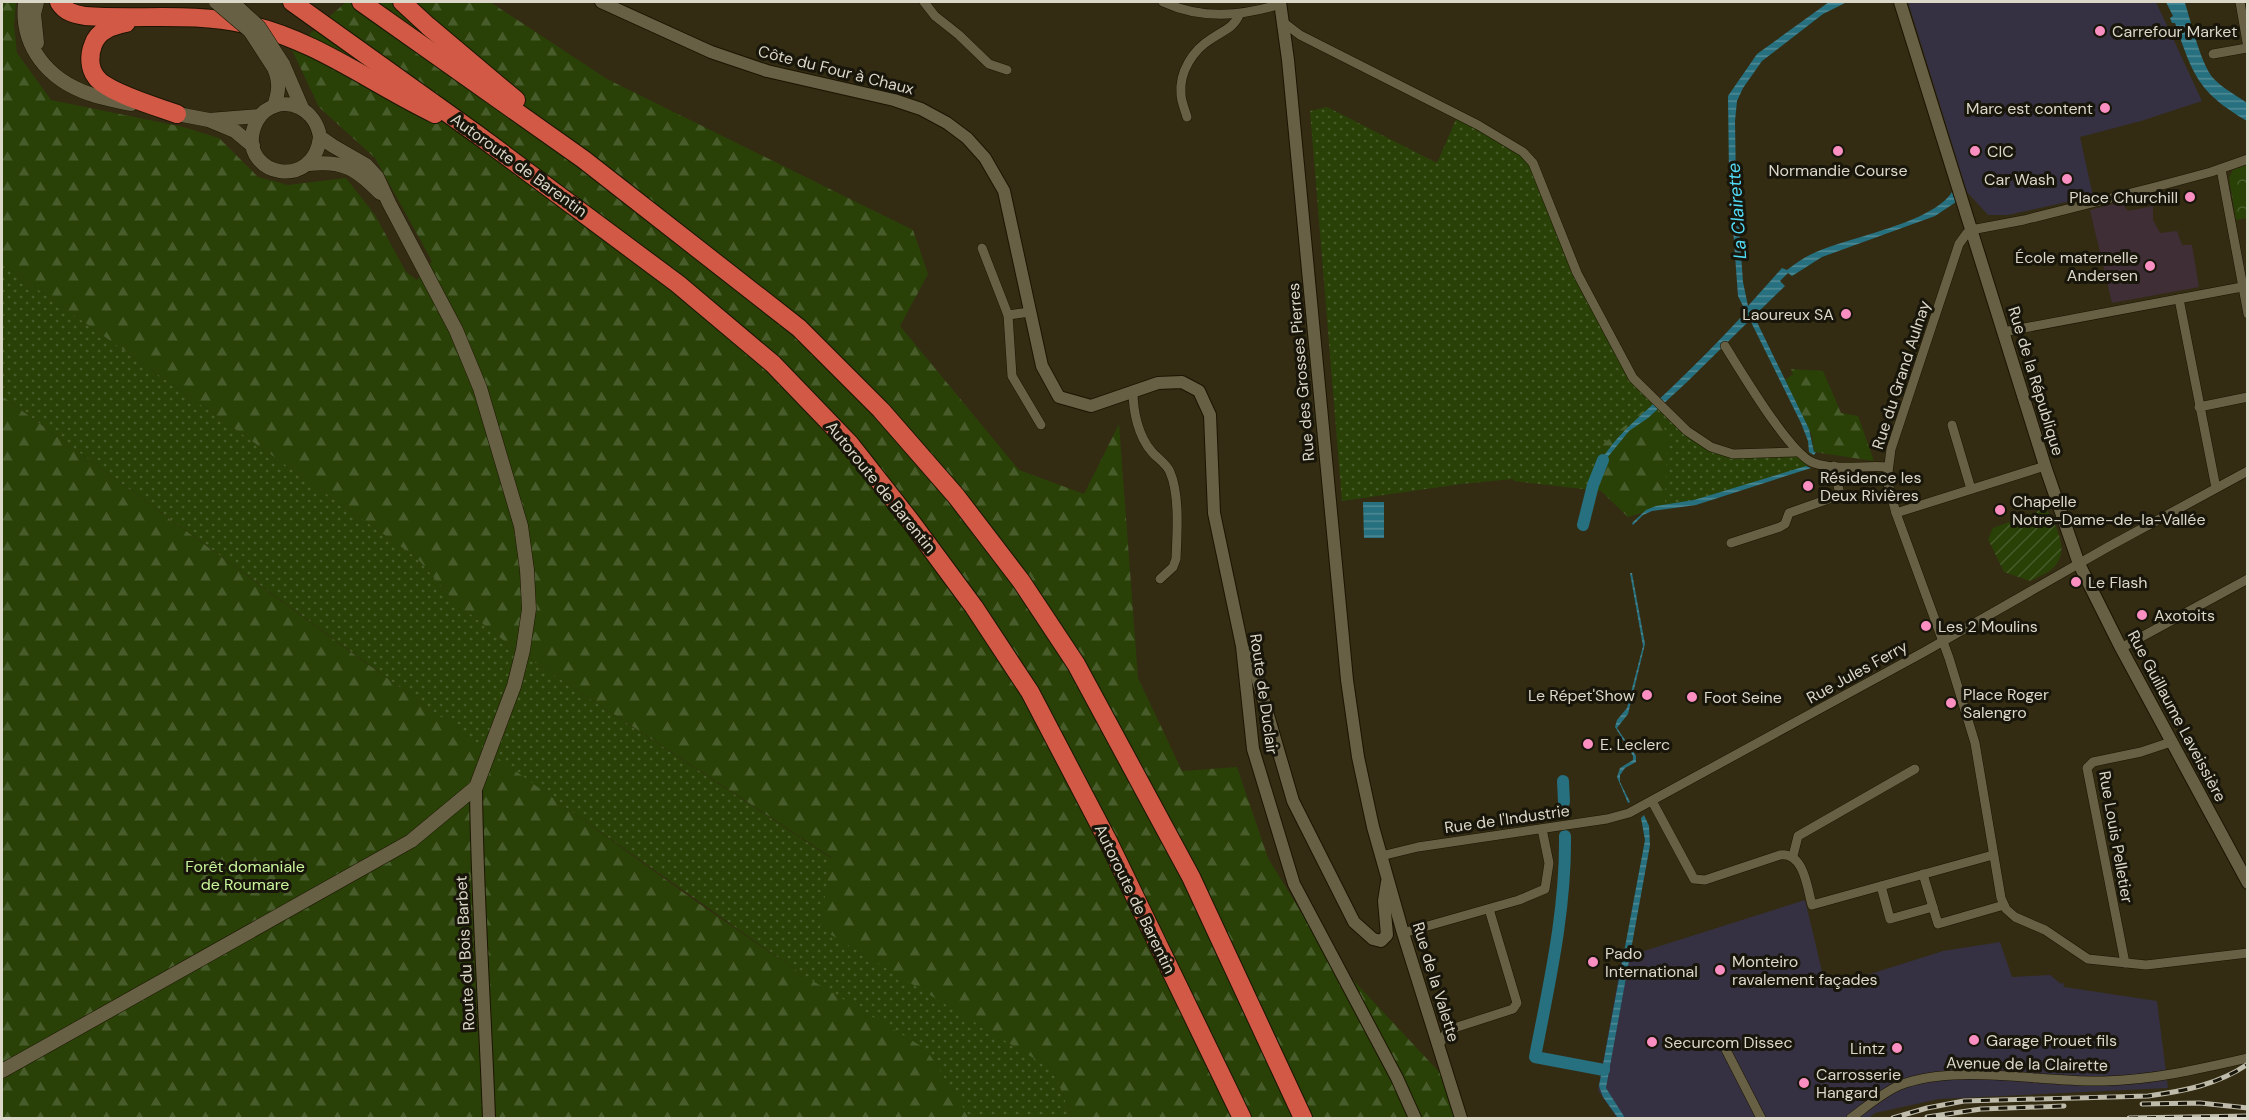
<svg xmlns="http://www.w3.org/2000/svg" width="2249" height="1120" viewBox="0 0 2249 1120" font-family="'DM Sans',sans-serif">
  <defs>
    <pattern id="grass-dots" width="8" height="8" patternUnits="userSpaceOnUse" patternTransform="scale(1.5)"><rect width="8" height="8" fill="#294107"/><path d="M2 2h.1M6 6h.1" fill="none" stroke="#475c2a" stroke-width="1.8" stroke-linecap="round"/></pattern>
    <pattern id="forest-firs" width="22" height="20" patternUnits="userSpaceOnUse" patternTransform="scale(1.5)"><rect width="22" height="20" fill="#294107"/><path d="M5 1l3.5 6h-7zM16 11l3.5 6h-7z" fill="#475c2a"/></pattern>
    <pattern id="park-crowns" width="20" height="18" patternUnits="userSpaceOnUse" patternTransform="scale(1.5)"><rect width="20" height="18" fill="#294107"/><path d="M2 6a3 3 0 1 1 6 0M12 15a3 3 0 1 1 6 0" fill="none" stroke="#475c2a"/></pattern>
    <pattern id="garden-furrows" width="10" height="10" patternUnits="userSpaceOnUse" patternTransform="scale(1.5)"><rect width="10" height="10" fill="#294107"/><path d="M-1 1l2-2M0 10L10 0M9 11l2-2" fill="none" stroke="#475c2a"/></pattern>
    <pattern id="water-rules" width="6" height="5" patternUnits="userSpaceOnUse" patternTransform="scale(1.5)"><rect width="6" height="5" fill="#27707f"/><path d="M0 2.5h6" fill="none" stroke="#508a95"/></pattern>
  </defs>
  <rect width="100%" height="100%" fill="#332c13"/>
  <g fill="#353142">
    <path d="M1908 2H2156L2202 101 2141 121 2080 137 2093 196 2008 215H1988L1967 192Z"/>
    <path d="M1805 900 1826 988 1943 951 2000 942 2012 977 2050 975 2061 984 2063 982 2064 987 2157 1001 2168 1088 1939 1099 1875 1113 1869 1118H1617L1598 1090 1622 958Z"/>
  </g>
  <path fill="#402e37" d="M2121 202 2128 211 2153 206V220L2160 233 2177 231 2182 245H2192L2199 287 2112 303 2090 210Z"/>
  <g fill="url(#grass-dots)">
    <path d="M1327 107 1437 163 1458 115 1533 163 1577 274 1633 378 1687 431 1733 454 1796 452 1806 460 1807 467 1719 495 1665 506 1664 491 1603 444 1601 491 1514 481 1513 479 1461 484 1342 501 1310 111Z"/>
    <path d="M2 264 417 558 454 601 513 648 831 858 951 1006 1053 1070 1072 1118H970L965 1112 803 975 509 767 2 396Z"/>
  </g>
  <g fill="url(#forest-firs)">
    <path d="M2 2H16L14 25 17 53 51 100 183 127 219 138 258 177 288 185 346 178 375 215 406 272 417 280 432 261 375 158 319 107 292 50 346 2H490L607 79 913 230 928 274 900 326 1019 470 1084 494 1119 424 1138 678 1182 771 1237 767 1268 858 1323 948 1443 1076 1456 1118H1072L1053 1070 820 928 831 857 513 648 454 601 417 558 2 264Z"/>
    <path d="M1791 369 1823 371 1841 413 1858 416 1874 461 1814 452 1812 436 1785 380 1793 374Z"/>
    <path d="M2 396 355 655 694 900 803 975 926 1049 970 1118H2Z"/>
    <path d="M1650 405 1667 433 1665 506 1628 517 1601 491 1603 444Z"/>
  </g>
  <path fill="url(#park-crowns)" d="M2247 165V218L2236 220 2229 178 2233 170Z"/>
  <path fill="url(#garden-furrows)" d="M2046 508C2055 524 2070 549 2055 566 2050 573 2037 577 2030 581L2004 572 1988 539 1993 528Z"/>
  <g fill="url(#water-rules)">
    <path d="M1829 2H1847L1823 14 1762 61 1743 88 1737 101 1735 121 1736 183 1743 282 1748 306 1782 268 1787 270C1795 264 1804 257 1814 253 1849 237 1933 223 1952 192L1956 202 1935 216 1822 257 1792 276 1788 273 1780 281 1785 286 1754 316 1809 429 1814 452H1816L1814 455 1809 452 1808 441 1801 423 1750 320 1687 382 1648 418 1629 431 1607 458 1599 475 1595 473C1610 438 1641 416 1668 391 1695 365 1721 339 1746 312L1738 296 1729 174 1728 96 1757 54Z"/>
    <path d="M2166 2 2185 3C2191 22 2201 64 2213 78 2222 88 2236 95 2247 103V121C2198 92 2193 75 2175 23H2172L2170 18 2173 16Z"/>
    <path d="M1806 466 1811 468 1696 505 1652 511 1643 515 1633 525 1632 523 1646 510 1656 506 1694 500Z"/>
    <path d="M1363 502H1384V538H1364Z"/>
    <path d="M1630 573H1632L1645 644 1628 714 1617 728 1636 756V762L1625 768 1620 775V782L1630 802 1628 803 1617 777 1620 768 1633 760V756L1615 727 1617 720 1627 708 1643 646Z"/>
    <path d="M1644 815 1649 826 1650 845 1606 1088 1625 1118H1618L1603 1097 1599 1086 1645 840 1641 818Z"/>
  </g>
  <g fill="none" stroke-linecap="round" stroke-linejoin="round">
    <g stroke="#27707f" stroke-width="12">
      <path d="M1583 525 1593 485 1603 460"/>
      <path d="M1563 781 1564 802"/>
      <path d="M1565 836C1566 911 1549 984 1535 1057L1604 1070"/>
    </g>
    <g stroke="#1b1400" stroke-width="10">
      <g id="minor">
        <path d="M924 2 935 16 959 35 989 64 1007 70"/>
        <path d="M1163 2C1202 20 1241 16 1281 4"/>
        <path d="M2240 2 2248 48"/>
        <path d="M1283 22 1300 35 1478 125 1523 152 1533 163 1577 273 1633 378 1687 431 1711 447 1733 454 1796 452"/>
        <path d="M2213 54 2247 48"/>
        <path d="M1187 117C1185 110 1181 101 1181 94 1179 72 1193 50 1211 39 1222 31 1234 28 1239 15"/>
        <path d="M2248 159 2211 172 2155 187 2024 220 1971 230 1967 233 1959 244 1891 449 1887 480 1896 513 1949 658 1975 743 2001 898 2006 909 2015 917 2045 930 2088 959 2146 965 2248 953"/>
        <path d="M2221 169 2248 314"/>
        <path d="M982 248 1008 315 1012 376 1041 425"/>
        <path d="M2179 299 2216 488"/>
        <path d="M1008 315 1030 312"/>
        <path d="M2003 332 2242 287"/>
        <path d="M1725 346C1741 371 1790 455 1814 463 1837 471 1864 465 1888 467"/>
        <path d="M1133 391C1133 411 1138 436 1152 452 1157 458 1167 464 1170 472 1180 495 1177 534 1176 559L1173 567 1160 579"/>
        <path d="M2199 407 2248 397"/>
        <path d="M1952 425 1971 489"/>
        <path d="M1896 513 2045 466"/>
        <path d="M1731 543 1780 527 1785 524 1789 513 1840 495 1834 466"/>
        <path d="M2121 648 2248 579"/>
        <path d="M1652 801 1694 879 1705 880 1780 855C1804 852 1807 887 1812 905L1993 855"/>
        <path d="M1381 856 1418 847 1607 819 1629 813 1924 652 2108 547 2248 471"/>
        <path d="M1793 856 1798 836 1915 769"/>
        <path d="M1923 874 1938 924 2004 905"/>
        <path d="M1881 886 1890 919 1933 907"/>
        <path d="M1403 933 1519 900 1545 889 1549 863 1542 829"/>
        <path d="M2125 963 2087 768 2093 762 2141 752 2171 742"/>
        <path d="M1723 1044 1761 1118"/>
        <path d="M1439 1045 1448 1030 1513 1009 1517 1003 1489 909"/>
        <path d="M1851 1118C1866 1107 1882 1093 1900 1085 1955 1063 2044 1083 2104 1081 2153 1080 2200 1069 2248 1058"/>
      </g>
    </g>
    <g stroke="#1b1400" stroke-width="14">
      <g id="tertiary">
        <path d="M601 2 711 52 767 71 894 100 921 109 947 123 967 138 985 158 1004 191 1042 366 1059 397 1091 406 1158 383 1182 382 1199 391 1210 415 1214 513 1242 646 1253 749 1294 884 1397 1078 1415 1118"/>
        <path d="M1280 2 1288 60 1347 680 1358 757 1373 827 1403 933 1461 1118"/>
        <path d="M1900 2 2046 469 2079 564 2121 648 2248 883"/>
        <path d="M1244 650 1254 667 1293 801 1354 922 1373 939 1381 941 1387 935 1384 901 1387 882"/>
        <path d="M476 787C477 898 485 1008 489 1118"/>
      </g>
    </g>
    <g stroke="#1b1400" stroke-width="15">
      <g id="secondary">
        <path d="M25 2C20 46 48 80 90 94 103 99 118 101 131 104"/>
        <path d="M37 43 34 14 37 2"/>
        <path d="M283 64 302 108"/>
        <path d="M274 106C279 92 280 82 274 68"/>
        <path d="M167 112 209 120 260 116"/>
        <path d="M211 121 235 131 253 146"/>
        <path d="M309 164C343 160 357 169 380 193"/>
        <path d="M2 1071 411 841 476 787 514 686 523 650 529 609 527 570 521 526 480 388 456 330 389 203 377 177 366 165 333 146 320 137C316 111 289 94 265 111 259 116 255 123 253 131 242 176 314 191 320 137"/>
      </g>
    </g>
    <g stroke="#1b1400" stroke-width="20">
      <g id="motorway">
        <path d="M59 2C65 12 74 14 85 16 138 20 193 12 245 24 315 39 372 84 435 114"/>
        <path d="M292 2 478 135 678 284 773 364 850 444 912 523 974 607 1030 692 1108 841 1242 1118"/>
        <path d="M361 2 583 159 799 328 881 410 956 496 1021 581 1076 664 1191 877 1303 1118"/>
        <path d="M402 2 428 26 516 100"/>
        <path d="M126 23C112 26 98 30 93 45 89 55 89 68 96 77 106 92 158 107 177 114"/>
      </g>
    </g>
    <use href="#minor" stroke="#676045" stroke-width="9"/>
    <use href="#tertiary" stroke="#676045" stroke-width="12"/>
    <use href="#secondary" stroke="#676045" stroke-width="14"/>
    <use href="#motorway" stroke="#d15945" stroke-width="18"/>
    <g stroke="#bebbaa" stroke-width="5">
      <g id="rail">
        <path d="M2142 1104 2200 1103 2248 1108"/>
        <path d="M1927 1117 1981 1109 2064 1106"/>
        <path d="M1893 1118 1927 1108 1964 1101 2148 1096C2184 1091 2217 1085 2248 1064"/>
        <path d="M2129 1118 2248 1116"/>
      </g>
    </g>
    <use href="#rail" stroke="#18150a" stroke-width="3" stroke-dasharray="9" stroke-linecap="butt"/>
    <g stroke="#1b1400" stroke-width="15" stroke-linecap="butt">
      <g id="secondary-bridge">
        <path d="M216 2 250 31 274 68"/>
        <path d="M232 2 259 27 283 64"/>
      </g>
    </g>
    <use href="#secondary-bridge" stroke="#676045" stroke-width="14"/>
  </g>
  <g fill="#fc8fc2" stroke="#18150a" stroke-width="2">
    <circle cx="2100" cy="31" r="6"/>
    <circle cx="2105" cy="108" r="6"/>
    <circle cx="1838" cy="151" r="6"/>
    <circle cx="1975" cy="151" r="6"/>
    <circle cx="2067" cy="179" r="6"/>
    <circle cx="2190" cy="197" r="6"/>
    <circle cx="2150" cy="266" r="6"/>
    <circle cx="1846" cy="314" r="6"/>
    <circle cx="1808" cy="486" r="6"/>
    <circle cx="2000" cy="510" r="6"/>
    <circle cx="2076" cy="582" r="6"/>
    <circle cx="2142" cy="615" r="6"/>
    <circle cx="1926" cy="626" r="6"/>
    <circle cx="1647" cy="695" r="6"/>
    <circle cx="1692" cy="697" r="6"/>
    <circle cx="1951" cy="703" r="6"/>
    <circle cx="1588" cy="744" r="6"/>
    <circle cx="1593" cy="962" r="6"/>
    <circle cx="1720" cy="970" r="6"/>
    <circle cx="1974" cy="1040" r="6"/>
    <circle cx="1652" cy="1042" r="6"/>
    <circle cx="1897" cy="1048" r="6"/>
    <circle cx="1804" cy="1083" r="6"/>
  </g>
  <g text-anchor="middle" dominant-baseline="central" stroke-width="6" stroke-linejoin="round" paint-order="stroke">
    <g font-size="16" fill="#dbd8c9" stroke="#18150a" text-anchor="start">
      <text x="2112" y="31">Carrefour Market</text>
      <text x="2093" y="108" text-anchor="end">Marc est content</text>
      <text x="1987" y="151">CIC</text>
      <text x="1838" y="170" text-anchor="middle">Normandie Course</text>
      <text x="2055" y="179" text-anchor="end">Car Wash</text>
      <text x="2178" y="197" text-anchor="end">Place Churchill</text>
      <text x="2138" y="257" text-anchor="end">École maternelle<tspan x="2138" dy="18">Andersen</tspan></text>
      <text x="1834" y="314" text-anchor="end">Laoureux SA</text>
      <text x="1820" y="477">Résidence les<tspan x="1820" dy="18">Deux Rivières</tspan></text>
      <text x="2012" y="501">Chapelle<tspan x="2012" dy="18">Notre-Dame-de-la-Vallée</tspan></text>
      <text x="2088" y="582">Le Flash</text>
      <text x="2154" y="615">Axotoits</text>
      <text x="1938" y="626">Les 2 Moulins</text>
      <text x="1963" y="694">Place Roger<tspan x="1963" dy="18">Salengro</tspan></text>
      <text x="1635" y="695" text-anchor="end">Le Répet'Show</text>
      <text x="1704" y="697">Foot Seine</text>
      <text x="1600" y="744">E. Leclerc</text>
      <text x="1605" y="953">Pado<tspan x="1605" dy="18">International</tspan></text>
      <text x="1732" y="961">Monteiro<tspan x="1732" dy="18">ravalement façades</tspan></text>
      <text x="1986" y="1040">Garage Prouet fils</text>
      <text x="1664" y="1042">Securcom Dissec</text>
      <text x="1885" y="1048" text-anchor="end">Lintz</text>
      <text x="1816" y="1074">Carrosserie<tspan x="1816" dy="18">Hangard</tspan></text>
    </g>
    <g font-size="16" fill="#dbd8c9" stroke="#18150a">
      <text transform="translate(836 70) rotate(14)">Côte du Four à Chaux</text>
      <text transform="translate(519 165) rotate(36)">Autoroute de Barentin</text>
      <text transform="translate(1301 372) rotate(-95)">Rue des Grosses Pierres</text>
      <text transform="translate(1901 375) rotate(-72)">Rue du Grand Aulnay</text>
      <text transform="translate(2036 381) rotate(73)">Rue de la République</text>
      <text transform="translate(881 487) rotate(51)">Autoroute de Barentin</text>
      <text transform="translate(1857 672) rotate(-29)">Rue Jules Ferry</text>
      <text transform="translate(1264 694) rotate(82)">Route de Duclair</text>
      <text transform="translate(2177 716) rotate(62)">Rue Guillaume Laveissière</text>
      <text transform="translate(1507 819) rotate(-8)">Rue de l'Industrie</text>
      <text transform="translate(2116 837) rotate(80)">Rue Louis Pelletier</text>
      <text transform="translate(1135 899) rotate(64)">Autoroute de Barentin</text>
      <text transform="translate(465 953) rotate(-93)">Route du Bois Barbet</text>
      <text transform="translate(1436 982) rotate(73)">Rue de la Valette</text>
      <text transform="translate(2027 1064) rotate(1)">Avenue de la Clairette</text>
    </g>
    <g font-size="16" fill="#c8f49b" stroke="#18150a">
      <text x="245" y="866">Forêt domaniale<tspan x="245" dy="18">de Roumare</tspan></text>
    </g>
    <g font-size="18" font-style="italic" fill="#51dcf8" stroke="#18150a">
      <text transform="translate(1737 211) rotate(-94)">La Clairette</text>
    </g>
  </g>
  <rect width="2249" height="1120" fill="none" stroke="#dbd8c9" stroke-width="6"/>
</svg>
